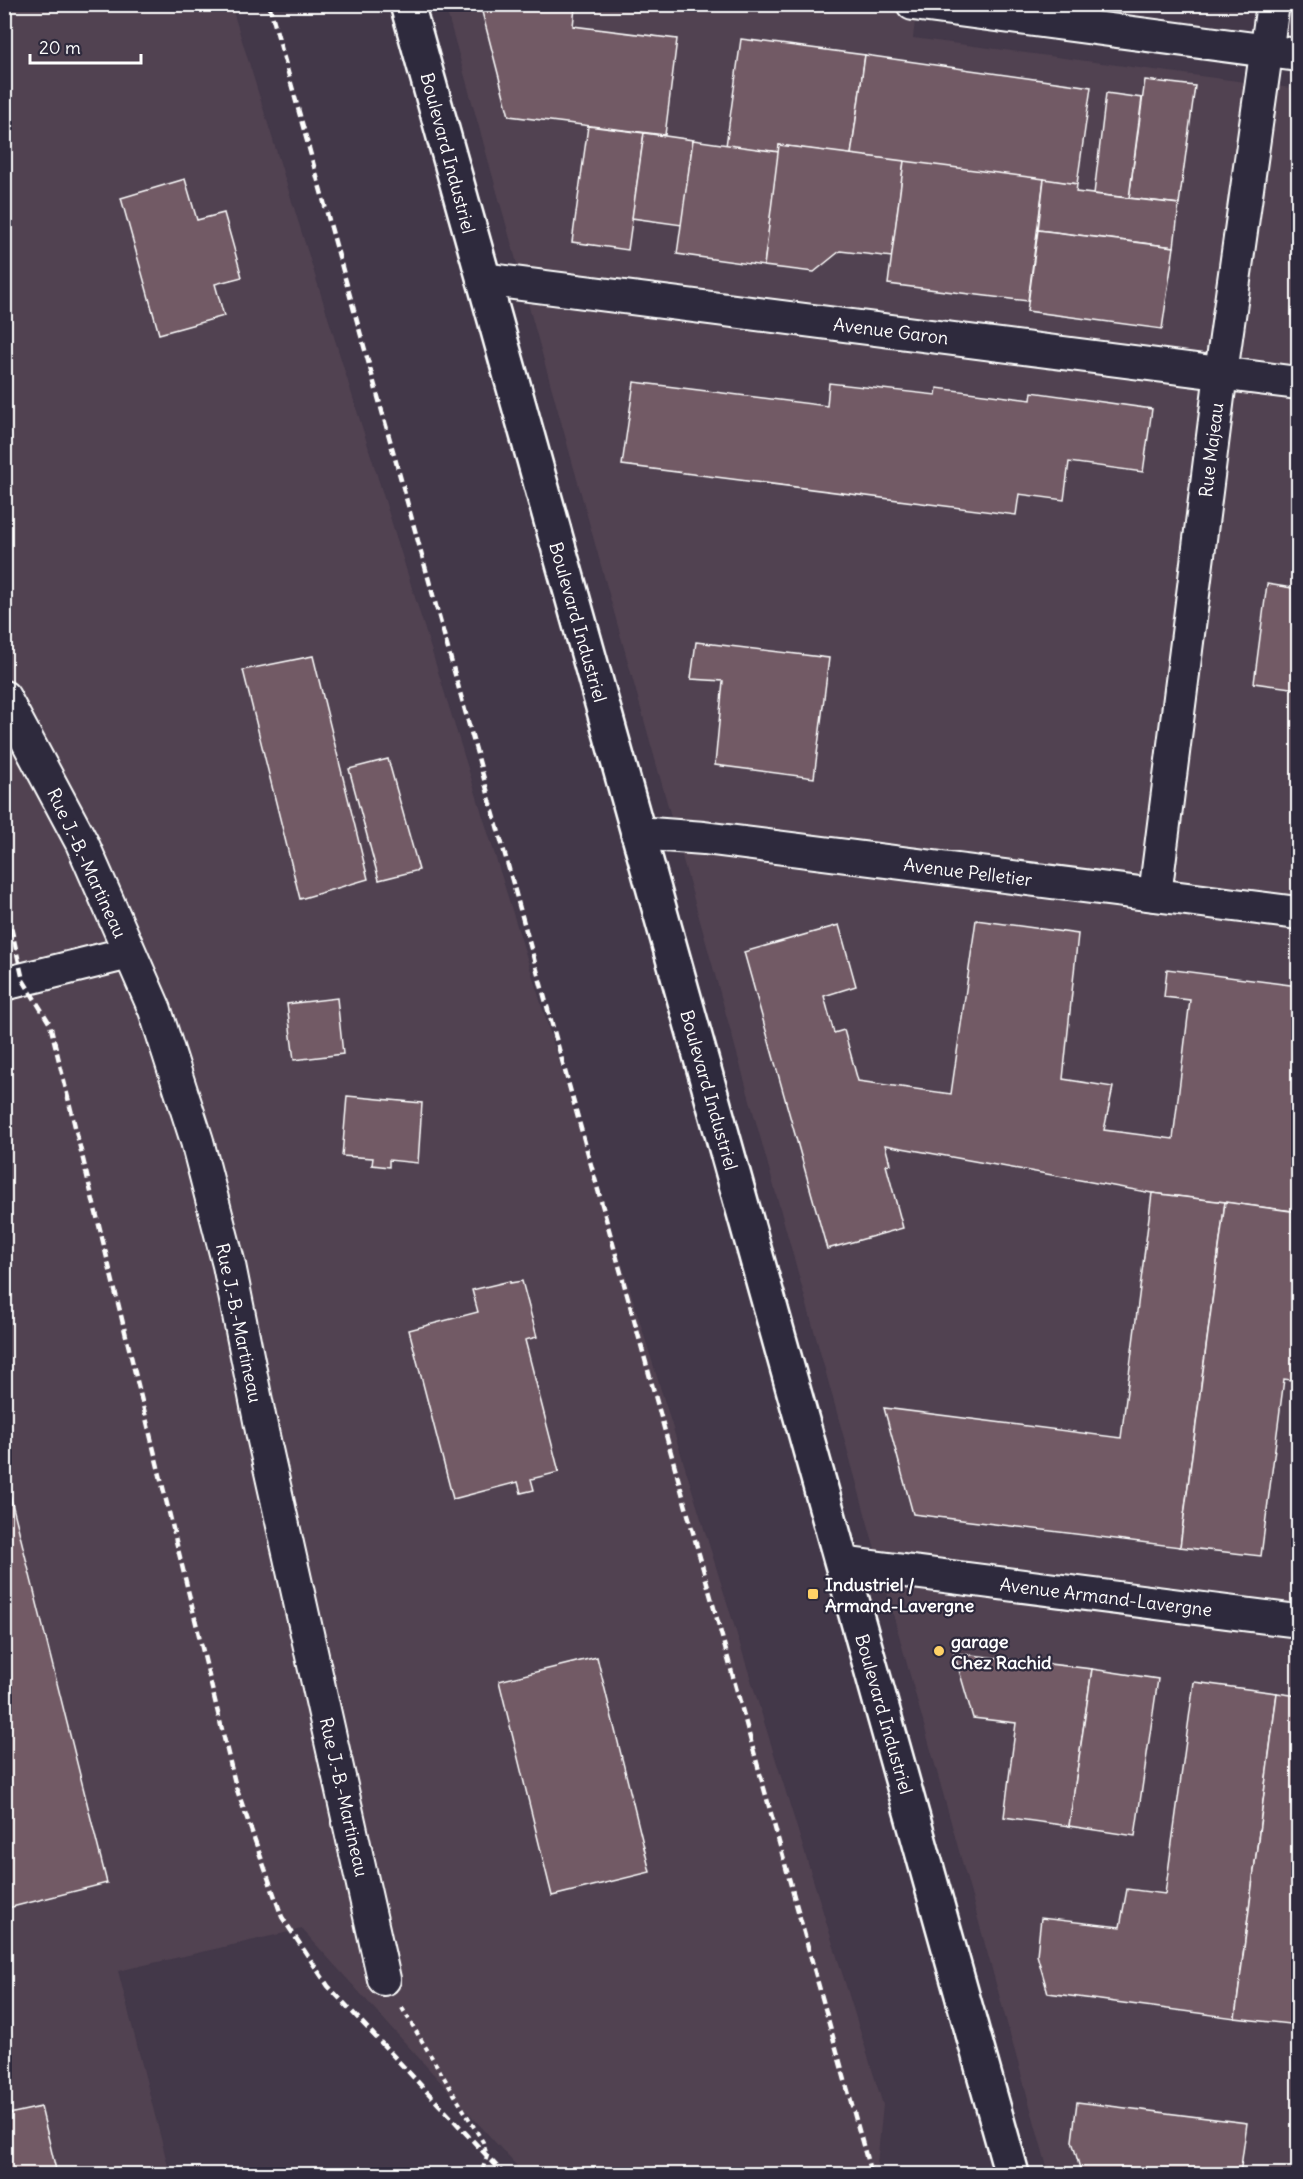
<svg xmlns="http://www.w3.org/2000/svg" width="1303" height="2179" viewBox="0 0 1303 2179" font-family="Delius,sans-serif">
  <rect width="100%" height="100%" fill="#433849"/>
  <filter id="ink" filterUnits="userSpaceOnUse"><feTurbulence type="fractalNoise" baseFrequency=".0167" numOctaves="2"/><feDisplacementMap in="SourceGraphic" scale="12" xChannelSelector="R" yChannelSelector="G"/><feConvolveMatrix kernelMatrix="1 2 1 2 8 2 1 2 1" color-interpolation-filters="sRGB"/></filter>
  <g filter="url(#ink)">
    <g fill="#514251">
      <path d="M5 5H231L883 2105 876 2174H524L302 1929 118 1971 170 2174H5Z"/>
      <path d="M445 5H917L913 38 1298 89V2174H1049Z"/>
    </g>
    <g fill="#725a65" stroke="#fff" stroke-width="1.5">
      <path d="M480 4H548L575 8 573 26 677 39 665 135 509 116Z"/>
      <path d="M741 39 865 55 851 155 779 145V152L726 146Z"/>
      <path d="M865 55 1091 87 1077 184 851 155Z"/>
      <path d="M1145 80 1195 86 1179 204 1129 198Z"/>
      <path d="M1106 93 1142 98 1129 198 1094 194Z"/>
      <path d="M588 126 644 133 628 250 572 242Z"/>
      <path d="M644 133 693 140 682 225 632 218Z"/>
      <path d="M693 140 779 152 764 266 677 254Z"/>
      <path d="M779 145 904 161 892 257 840 251 814 272 764 266Z"/>
      <path d="M904 161 1044 179 1028 301 888 284Z"/>
      <path d="M185 179 197 220 224 213 242 277 215 284 224 316 159 334 121 198Z"/>
      <path d="M1044 179 1077 184 1076 192 1179 204 1174 247 1038 230Z"/>
      <path d="M1038 230 1174 247 1162 329 1027 311Z"/>
      <path d="M634 382 827 406 829 383 936 395 937 388 1031 400 1032 392 1152 409 1143 472 1069 462 1064 500 1019 494 1016 515 622 465Z"/>
      <path d="M1267 584 1298 589V689L1254 683Z"/>
      <path d="M696 642 829 658 814 778 715 765 723 681 691 679Z"/>
      <path d="M313 656 368 879 300 899 243 670Z"/>
      <path d="M388 759 419 870 379 880 349 769Z"/>
      <path d="M976 920 1078 934 1063 1079 1113 1087 1104 1130 1173 1139 1190 1000 1164 997 1167 969 1298 986V1172L1293 1211 1152 1193 885 1145 890 1164 886 1165 903 1228 827 1249 744 952 839 925 856 986 824 996 834 1033 844 1030 858 1081 951 1094Z"/>
      <path d="M337 998 343 1054 294 1060 287 1004Z"/>
      <path d="M347 1096 422 1103 418 1163 389 1160V1167L372 1165 373 1158 342 1156Z"/>
      <path d="M1152 1193 1225 1202 1180 1547 913 1514 884 1408 1121 1438Z"/>
      <path d="M1225 1202 1298 1212V1381L1284 1379 1261 1556 1180 1547Z"/>
      <path d="M510 1281V1283L522 1281 537 1337 525 1340 559 1472 531 1479 534 1490 521 1493 518 1482 453 1499 409 1330 478 1312 472 1290Z"/>
      <path d="M4 1471 107 1883 4 1909Z"/>
      <path d="M954 1653 1092 1669 1069 1826 1004 1817 1016 1723 973 1718Z"/>
      <path d="M597 1657 650 1872 552 1896 499 1681Z"/>
      <path d="M1092 1669 1158 1679 1135 1836 1069 1826Z"/>
      <path d="M1194 1682 1277 1693 1235 2018 1048 1993 1037 1955 1041 1918 1120 1927 1127 1889 1165 1894Z"/>
      <path d="M1277 1693 1298 1696V2025L1235 2018Z"/>
      <path d="M1077 2102 1247 2123 1240 2174H1103L1081 2172 1072 2141Z"/>
      <path d="M41 2107 57 2174H4V2115Z"/>
    </g>
    <g fill="none" stroke-linecap="round" stroke-linejoin="round">
      <g stroke="#fff" stroke-width="36">
        <g id="street">
          <path d="M913 4 1298 55"/>
          <path d="M483 279 1298 383"/>
          <path d="M4 697 82 843 155 1010 197 1141 229 1265 263 1436 384 1979"/>
          <path d="M637 833 704 838 1298 913"/>
          <path d="M1155 895 1221 373 1273 4"/>
          <path d="M4 984 129 953"/>
          <path d="M842 1563 1298 1621"/>
        </g>
      </g>
      <g stroke="#fff" stroke-width="38">
        <path id="secondary" d="M407 4 1012 2174"/>
      </g>
      <path stroke="#fff" stroke-width="4" stroke-dasharray="4.5 4.5" stroke-linecap="butt" d="M402 2008 483 2142 487 2156 481 2174"/>
      <use href="#street" stroke="#2f2a3d" stroke-width="32"/>
      <use href="#secondary" stroke="#2f2a3d" stroke-width="33"/>
      <g stroke="#fff" stroke-width="4.5" stroke-dasharray="9 4.5" stroke-linecap="butt">
        <path d="M269 4 871 2174"/>
        <path d="M4 916 11 927 23 980 50 1024 236 1787 282 1917 328 1986 504 2174"/>
      </g>
    </g>
  </g>
  <g fill="#ffd166" stroke="#2f2a3d" stroke-width="2">
    <rect x="807" y="1588" width="12" height="12" rx="3"/>
    <circle cx="939" cy="1651" r="6"/>
  </g>
  <g text-anchor="middle" dominant-baseline="central" stroke-width="4.5" stroke-linejoin="round" paint-order="stroke">
    <g font-size="18" fill="#fff" stroke="#2f2a3d">
      <text transform="translate(448 153) rotate(75)">Boulevard Industriel</text>
      <text transform="translate(891 331) rotate(7)">Avenue Garon</text>
      <text transform="translate(1211 450) rotate(-83)">Rue Majeau</text>
      <text transform="translate(578 622) rotate(74)">Boulevard Industriel</text>
      <text transform="translate(87 863) rotate(65)">Rue J.-B.-Martineau</text>
      <text transform="translate(968 872) rotate(7)">Avenue Pelletier</text>
      <text transform="translate(709 1090) rotate(74)">Boulevard Industriel</text>
      <text transform="translate(239 1323) rotate(78)">Rue J.-B.-Martineau</text>
      <text transform="translate(1106 1597) rotate(7)">Avenue Armand-Lavergne</text>
      <text transform="translate(884 1714) rotate(74)">Boulevard Industriel</text>
      <text transform="translate(344 1797) rotate(77)">Rue J.-B.-Martineau</text>
    </g>
    <g font-size="18" font-weight="bold" fill="#fff" stroke="#2f2a3d" text-anchor="start">
      <text x="825" y="1584">Industriel /<tspan x="825" dy="21">Armand-Lavergne</tspan></text>
      <text x="951" y="1641">garage<tspan x="951" dy="21">Chez Rachid</tspan></text>
    </g>
  </g>
  <rect width="1303" height="2179" fill="none" stroke="#2f2a3d" stroke-width="24"/>
  <rect x="12" y="12" width="1279" height="2155" fill="none" stroke="#fff" stroke-width="2" filter="url(#ink)"/>
  <path d="M30 54v9h111v-9" fill="none" stroke="#ffffff" stroke-width="3"/>
  <text x="39" y="54" font-size="18" fill="#ffffff" stroke="#2f2a3d" stroke-width="4.5" paint-order="stroke">20 m</text>
</svg>
